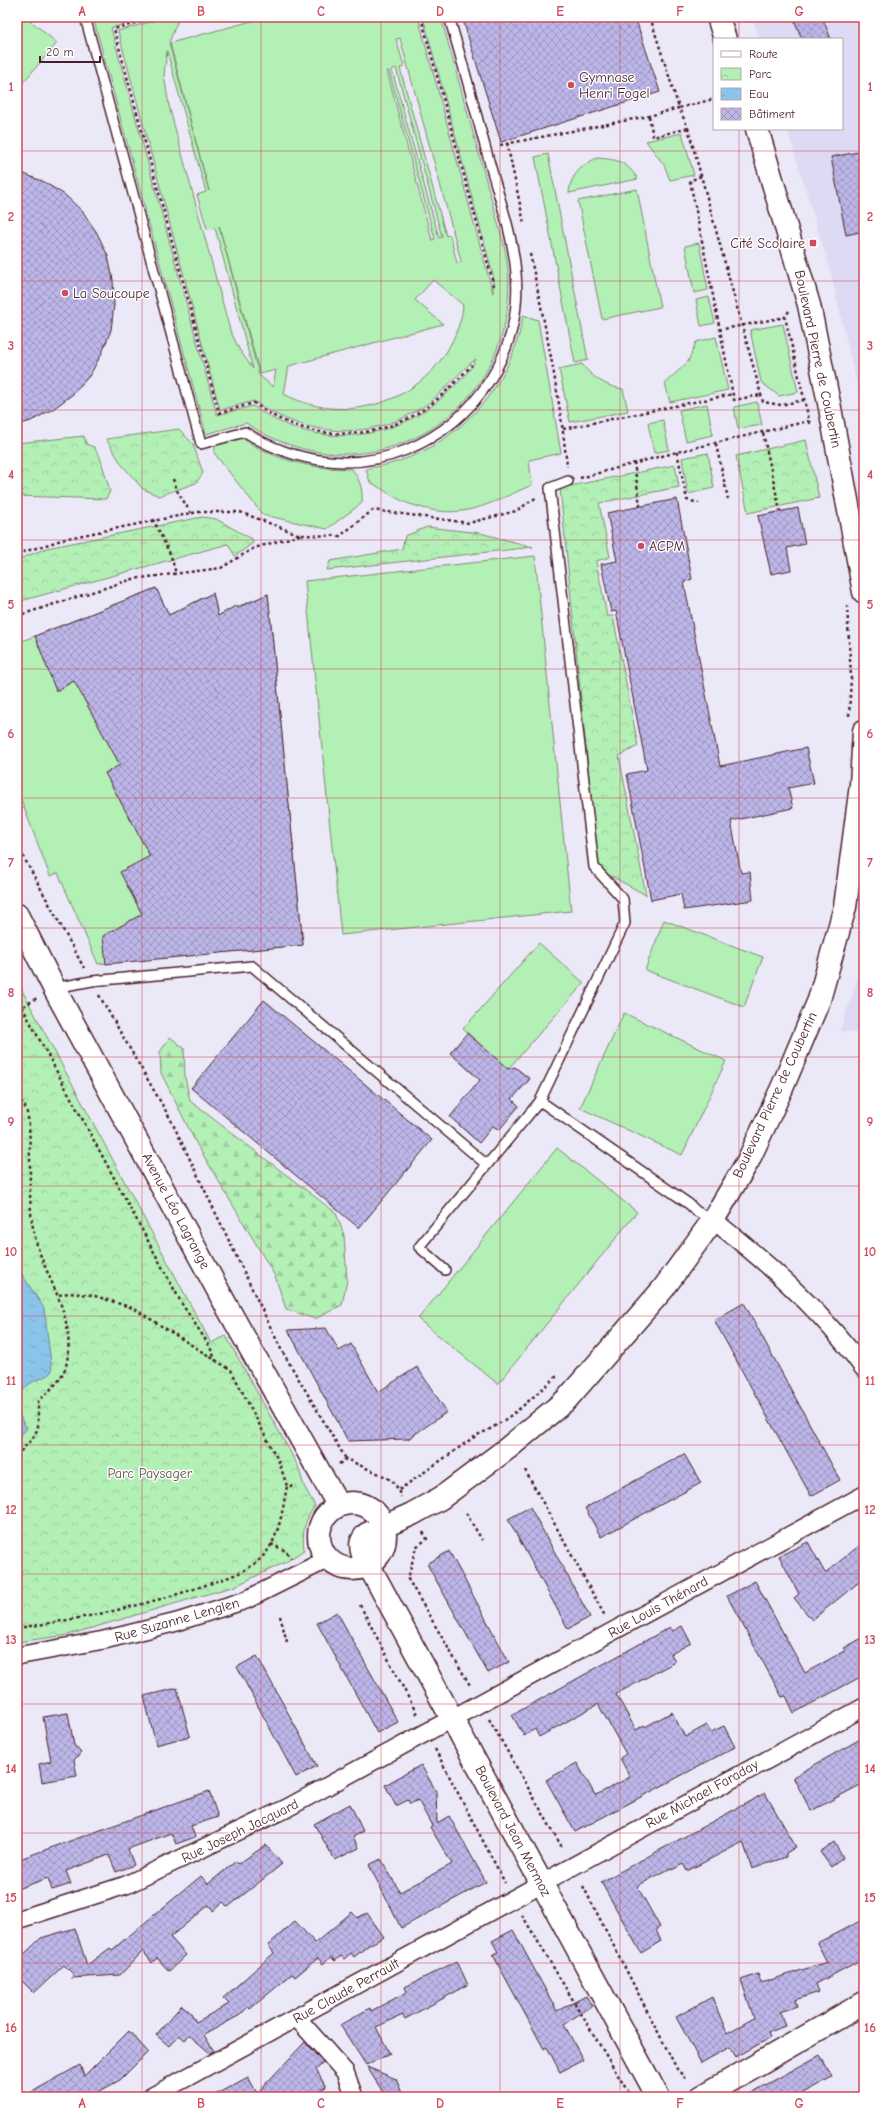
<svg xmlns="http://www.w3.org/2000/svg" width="881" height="2114" viewBox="0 0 881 2114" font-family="'Comic Neue',sans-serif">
  <defs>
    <pattern id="forest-firs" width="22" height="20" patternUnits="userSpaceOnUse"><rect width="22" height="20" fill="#b2f0b6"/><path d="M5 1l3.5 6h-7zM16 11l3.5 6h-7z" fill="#9bcd9d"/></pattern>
    <pattern id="park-crowns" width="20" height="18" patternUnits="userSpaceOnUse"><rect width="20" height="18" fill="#b2f0b6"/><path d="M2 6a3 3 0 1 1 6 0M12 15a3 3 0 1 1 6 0" fill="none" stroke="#9bcd9d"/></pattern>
    <pattern id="water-ripples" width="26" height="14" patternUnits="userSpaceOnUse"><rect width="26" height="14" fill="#8bc4ea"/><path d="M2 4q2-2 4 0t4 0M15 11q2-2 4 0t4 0" fill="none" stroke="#79a8c9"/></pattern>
    <pattern id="building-cross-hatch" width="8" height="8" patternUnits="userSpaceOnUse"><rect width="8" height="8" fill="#bdb7e9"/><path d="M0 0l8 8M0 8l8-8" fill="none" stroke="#9c94bd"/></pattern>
  </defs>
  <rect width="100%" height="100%" fill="#ebe9f8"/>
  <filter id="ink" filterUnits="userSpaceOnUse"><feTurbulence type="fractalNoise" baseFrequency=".025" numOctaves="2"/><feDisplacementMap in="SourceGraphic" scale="8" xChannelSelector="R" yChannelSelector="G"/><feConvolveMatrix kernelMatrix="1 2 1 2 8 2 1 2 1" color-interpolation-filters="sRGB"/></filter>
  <g filter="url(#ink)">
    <g fill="#dddaf4">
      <path d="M752 17H864V415L829 266 787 129H842V39H759Z"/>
      <path d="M864 959V1033L840 1031Z"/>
    </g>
    <g fill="#b2f0b6" stroke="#7e8870" fill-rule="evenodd">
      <path d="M17 17H26L57 43 19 87 17 85Z"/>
      <path d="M93 17H149L111 28 217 415 253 406C312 450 393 444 446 394 457 384 469 373 476 359 458 372 445 391 427 404 374 442 305 438 254 401L220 410 118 31 153 21 155 17H179L169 43 209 191 170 43 267 17H418L493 293V275L423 17H441L504 245C538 399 378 511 246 423L206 434ZM400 38 460 257 461 262 457 263 450 235 446 236 400 68 404 66 396 39ZM167 51 206 192 197 195 207 229 215 228 253 369 239 349 230 330 169 106 164 75ZM396 68 442 237 439 238 392 70ZM387 71H389L435 239 432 240ZM219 226 260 374 276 370 273 387 259 375ZM433 280 463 305C462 321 455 337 447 351 412 407 341 424 284 394L289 366 443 324 415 300Z"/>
      <path d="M682 133 694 175 670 180 664 165 646 141Z"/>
      <path d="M548 154 588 360 575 363 535 157Z"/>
      <path d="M597 158C618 160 625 160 638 179L569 193C570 175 582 165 597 158Z"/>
      <path d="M637 189 660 307 602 319 578 201Z"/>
      <path d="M699 243 708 290 694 293 685 246Z"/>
      <path d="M709 297 715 323 701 326 696 300Z"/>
      <path d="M523 315 538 320 561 453 529 460 532 485C488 504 462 522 413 505 398 501 383 489 370 482L366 470 369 468C446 458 512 392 523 315Z"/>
      <path d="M783 324 798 392 779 396 761 382 750 330Z"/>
      <path d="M716 337 728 390 670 402 665 383 688 362 696 342Z"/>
      <path d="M582 364C591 377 607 387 623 389L628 411 570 422 559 369Z"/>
      <path d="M757 402 762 425 738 429 734 407Z"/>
      <path d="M707 404 713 435 686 441 679 410Z"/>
      <path d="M663 420 669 450 654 453 648 423Z"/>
      <path d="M240 437C275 460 310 469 352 469 360 480 363 489 362 503L327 529 263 515 214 453 216 444Z"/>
      <path d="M535 556 571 911 341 935 305 581Z"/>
      <path d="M156 588 169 615 213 593 218 616C235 606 251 602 268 594L303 945 98 964 58 873 50 876 20 797 17 798V643Z"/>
      <path d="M664 920 763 957 744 1007 645 970Z"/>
      <path d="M539 943 584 983 508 1069 463 1029Z"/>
      <path d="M624 1013 726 1061 682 1155 580 1108Z"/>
      <path d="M557 1148 637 1212 498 1384 418 1319Z"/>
    </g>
    <path fill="url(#forest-firs)" stroke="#7e8870" d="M170 1037 184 1048 185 1077 190 1101 336 1213 344 1235 347 1280 342 1305 315 1319 286 1309 275 1276 196 1143 161 1073 160 1052Z"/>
    <g fill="url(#park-crowns)" stroke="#7e8870">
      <path d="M179 429 193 444 203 473 196 483 159 496 143 489 122 465 106 439Z"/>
      <path d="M84 436 86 444 94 447 100 457 110 491 106 499 17 496V443Z"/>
      <path d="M806 440 819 498 748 513 736 456Z"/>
      <path d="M708 453 714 488 688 494 682 458Z"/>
      <path d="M675 465 679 487 599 503 610 557 596 561 607 616H613L638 746 619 756 646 895 598 869 560 488Z"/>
      <path d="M202 517 216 519 252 539 253 543 235 556 228 544 17 602V560L47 548Z"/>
      <path d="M427 527 480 533 533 547 327 570 330 561 402 549 405 536Z"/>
      <path d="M17 981 211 1343 226 1336 298 1466 304 1486 315 1506C304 1521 302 1532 304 1550L286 1562 235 1586 68 1635 17 1642Z"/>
    </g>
    <path fill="url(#water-ripples)" stroke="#71829e" d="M17 1267 44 1308 52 1371C46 1378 39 1378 31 1383 14 1394 15 1414 27 1428L17 1440Z"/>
    <g fill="url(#building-cross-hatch)" stroke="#4a1f2b">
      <path d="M462 17H635L660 92 501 142Z"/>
      <path d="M793 17H822L831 39H802Z"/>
      <path d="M864 151V231L846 235 831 157Z"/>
      <path d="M17 171 44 182 65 195 83 212 97 233 108 256 113 280 114 305 111 330 102 353 90 375 73 394 53 409 31 421 17 425Z"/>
      <path d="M677 499 692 579 684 582 720 766 806 748 814 783 788 788 793 808 731 821 741 873 750 872 753 900 684 910 681 894 651 900 627 774 647 770 616 611 611 612 601 564 617 561 607 513Z"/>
      <path d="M798 508 805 544 787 548 791 570 771 574 758 516Z"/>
      <path d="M156 588 169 615 213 593 218 616 237 605V608L268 594 303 945 106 964 103 936 142 914 120 872 150 856 105 773 120 765 74 681 56 691 35 636Z"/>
      <path d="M264 1000 432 1140 359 1228 191 1088Z"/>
      <path d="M467 1033 508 1069 515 1067 530 1079 512 1099 519 1106 499 1130 493 1126 479 1143 450 1117 480 1080 450 1053Z"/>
      <path d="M744 1303 840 1480 811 1496 714 1320Z"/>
      <path d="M326 1328 339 1351 351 1344 378 1392 417 1367 447 1412 408 1439 348 1441 288 1330Z"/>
      <path d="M684 1454 701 1483 601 1537 585 1508Z"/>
      <path d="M530 1507 590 1617 568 1629 508 1519Z"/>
      <path d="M808 1542 825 1573 864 1542V1578L812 1620 794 1598 799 1594 779 1556Z"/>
      <path d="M449 1551 509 1662 488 1673 427 1564Z"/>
      <path d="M755 1581 805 1673 846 1650 844 1648 864 1637V1675L794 1713 786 1696 782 1697 727 1596Z"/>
      <path d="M337 1612 398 1722 377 1733 317 1623Z"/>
      <path d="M682 1626 691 1643 671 1654 675 1662 616 1694 636 1730 644 1725 645 1727 672 1712 685 1737 707 1725 711 1732 724 1726 735 1747 575 1832 546 1780 577 1763 595 1795 598 1794 630 1777 620 1758 626 1754 598 1704 539 1737 535 1729 524 1736 512 1715 670 1627 673 1631Z"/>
      <path d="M257 1656 317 1766 296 1777 237 1667Z"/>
      <path d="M177 1688 190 1736 156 1745 144 1696Z"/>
      <path d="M68 1713 74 1745 81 1753 74 1760 77 1776 42 1782 39 1764 51 1761 43 1717Z"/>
      <path d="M864 1737V1783L811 1811 793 1777Z"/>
      <path d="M421 1765 436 1791 437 1823 449 1816 486 1882 401 1928 369 1865 381 1859 400 1892 452 1864 430 1827 432 1826 418 1800 410 1804 408 1800 396 1806 385 1785Z"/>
      <path d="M209 1791 218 1817 191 1826 195 1837 176 1844 171 1833 128 1849 134 1865 116 1872 109 1855 66 1871 71 1884 52 1890 48 1878 17 1889V1860Z"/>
      <path d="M765 1793 796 1847 786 1853V1857L752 1869 743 1842 687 1871 683 1864 672 1870 671 1868 637 1886 660 1927 656 1930 661 1941 641 1953 601 1882Z"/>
      <path d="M350 1804 363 1831 353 1837 359 1848 335 1860 314 1824Z"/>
      <path d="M834 1842 843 1858 831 1867 820 1852Z"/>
      <path d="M266 1845 282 1864 228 1907 223 1902 213 1911 209 1905 170 1937 186 1955 169 1971 157 1958 152 1963 143 1951 120 1975 71 1978 74 1975 64 1965 34 1993 17 1976V1961L41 1938 75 1928 87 1965 110 1948 112 1950 201 1876 208 1884 236 1861 238 1864Z"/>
      <path d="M352 1912 357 1918 367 1913 384 1937 369 1945 354 1957 351 1953 344 1959 341 1956 335 1961 331 1957 323 1964 318 1958 295 1977 292 1974 250 2009 248 2007 240 2015 204 2035 214 2051 210 2053 189 2035 185 2040 179 2035 169 2046 156 2035 182 2005 191 2013 196 2022 229 2004 223 1998 274 1953 268 1945 295 1921 315 1943Z"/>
      <path d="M864 1919V1958L816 1984 819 1992 795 2000 797 2006 780 2012 785 2026 768 2032 770 2038 736 2057 730 2047 701 2063 676 2017 712 1997 727 2033 754 2018 741 1980 758 1974 761 1983 827 1962 817 1943Z"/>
      <path d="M513 1930 557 2011 586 1996 592 2006 564 2024 583 2060 560 2072 547 2047 544 2049 493 1955 498 1952 492 1941Z"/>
      <path d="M457 1961 468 1985 405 2019 403 2015 376 2027 390 2054 366 2065 340 2025 370 2008 371 2011 407 1992 405 1987Z"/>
      <path d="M129 2031 148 2052 120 2080 89 2097H23L80 2065 84 2076Z"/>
      <path d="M305 2042 323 2063 316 2070 326 2087 320 2090 323 2097H211L248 2077 257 2093Z"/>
      <path d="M820 2055 832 2077 796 2097H744Z"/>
      <path d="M367 2067 396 2079 402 2093 393 2097H386Z"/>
    </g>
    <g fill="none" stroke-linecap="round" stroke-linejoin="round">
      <g stroke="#4a1f2b" stroke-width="12">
        <g id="lane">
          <path d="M85 17 201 444 245 432C293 462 352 472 406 450 477 421 523 350 516 273 513 234 498 195 488 157 475 110 463 63 449 17"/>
          <path d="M568 481 550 488 594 867 623 899 625 923 540 1101 689 1204 696 1211 713 1220"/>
          <path d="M54 988 92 981 252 966 487 1165"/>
          <path d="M445 1270 419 1247 540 1101"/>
        </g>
      </g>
      <g stroke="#4a1f2b" stroke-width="20">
        <g id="street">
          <path d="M713 1220C767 1262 824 1313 864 1369"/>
          <path d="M17 1656 104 1640 177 1622 246 1600 328 1559"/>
          <path d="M17 1920 126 1885 287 1808 864 1495"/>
          <path d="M297 2018 345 2072 354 2097"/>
          <path d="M151 2097 864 1707"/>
        </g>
      </g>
      <g stroke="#4a1f2b" stroke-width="25">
        <g id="secondary">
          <path d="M718 17 725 39"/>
          <path d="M757 129 809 305 830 408 864 592"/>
          <path d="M17 915 54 988 226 1305 338 1505"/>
          <circle cx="352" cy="1536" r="33"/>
          <path d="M658 2097 363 1555C360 1546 360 1541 367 1534L412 1514 441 1498 508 1448 566 1400 663 1289 713 1220 748 1161 782 1088 819 1000 845 907 861 785 864 731"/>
          <path d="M701 2097 864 2003"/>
        </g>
      </g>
      <g stroke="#4a1f2b" stroke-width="2.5" stroke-dasharray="3 3" stroke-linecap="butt">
        <path d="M152 17 151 19 114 29 219 413 254 403C304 442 375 444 427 407 444 395 458 379 472 365"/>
        <path d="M421 17 494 286"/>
        <path d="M650 17 679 108 714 99"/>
        <path d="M649 116 653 137 688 128"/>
        <path d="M507 143 524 223"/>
        <path d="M500 145 649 116 679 108 688 128 763 402 781 405 804 400"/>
        <path d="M701 176 690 181 734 400 761 395"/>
        <path d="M530 254C545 325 560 395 567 467"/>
        <path d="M789 311 785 317 810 424"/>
        <path d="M719 330 785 317"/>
        <path d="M563 429 733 394"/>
        <path d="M763 433 780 511"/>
        <path d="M716 444 728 499"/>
        <path d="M677 452 687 500 699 503"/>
        <path d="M634 462 640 506"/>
        <path d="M580 478 677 452 809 421"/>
        <path d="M173 479 176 489 191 513"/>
        <path d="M153 519 171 556 176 574"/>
        <path d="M17 554 68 538 198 512H240L300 535 340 536 373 510 469 523 516 511 537 497"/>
        <path d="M847 605 851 677 849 716"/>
        <path d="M17 616 133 579 221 568 254 548 300 535"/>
        <path d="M17 845 84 968"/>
        <path d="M99 995 171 1120 281 1349 346 1459"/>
        <path d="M17 998 22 1007 37 998"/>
        <path d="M22 1007 182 1304 209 1345 216 1361"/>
        <path d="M17 1096C20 1100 24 1104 26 1109 31 1126 29 1142 30 1160 30 1184 29 1209 34 1233 43 1277 76 1312 67 1361 64 1380 50 1389 38 1402V1428L33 1438 17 1455"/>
        <path d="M59 1295 68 1293 92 1295 133 1308 231 1370 279 1462 287 1486H296"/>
        <path d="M339 1464 346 1459 386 1477 395 1483 401 1497"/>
        <path d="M525 1470 605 1616"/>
        <path d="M399 1490 477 1435C508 1423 532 1397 557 1376"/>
        <path d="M466 1513 482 1540"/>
        <path d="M423 1532 427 1539 416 1547 408 1579 471 1687"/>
        <path d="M271 1544 286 1551 291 1558"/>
        <path d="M360 1605 418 1716"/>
        <path d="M280 1616 287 1642"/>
        <path d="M17 1628C81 1619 135 1608 197 1588 222 1579 252 1573 268 1550 280 1532 283 1507 287 1486"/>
        <path d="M489 1719 563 1849"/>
        <path d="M435 1749 505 1883"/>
        <path d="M583 1886 677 2069 685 2078"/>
        <path d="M522 1915 631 2097"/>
      </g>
      <use href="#lane" stroke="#fff" stroke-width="9"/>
      <use href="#street" stroke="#fff" stroke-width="17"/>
      <use href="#secondary" stroke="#fff" stroke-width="22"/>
    </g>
  </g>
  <path fill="none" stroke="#d1495b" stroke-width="1" stroke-opacity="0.55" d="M142 17V2097M261 17V2097M381 17V2097M500 17V2097M620 17V2097M739 17V39M739 129V2097M17 151H864M17 281H864M17 410H864M17 540H864M17 669H864M17 798H864M17 928H864M17 1057H864M17 1186H864M17 1316H864M17 1445H864M17 1574H864M17 1704H864M17 1833H864M17 1963H864"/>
  <g fill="#d1495b" stroke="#fff" stroke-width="1.5">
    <circle cx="571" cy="85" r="4"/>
    <rect x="809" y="239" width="8" height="8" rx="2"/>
    <circle cx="65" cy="293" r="4"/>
    <circle cx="641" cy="546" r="4"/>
  </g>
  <g text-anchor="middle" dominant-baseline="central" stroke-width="3" stroke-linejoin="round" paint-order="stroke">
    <g font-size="14" fill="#4a1f2b" stroke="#fff" text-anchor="start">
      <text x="579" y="77">Gymnase<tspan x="579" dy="16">Henri Fogel</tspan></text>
      <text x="805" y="243" text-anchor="end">Cité Scolaire</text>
      <text x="73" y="293">La Soucoupe</text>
      <text x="649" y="546">ACPM</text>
    </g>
    <g font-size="14" fill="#4a1f2b" stroke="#fff">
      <text transform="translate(818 359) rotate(78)">Boulevard Pierre de Coubertin</text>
      <text transform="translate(775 1095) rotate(-65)">Boulevard Pierre de Coubertin</text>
      <text transform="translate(176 1211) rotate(62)">Avenue Léo Lagrange</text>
      <text transform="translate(658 1607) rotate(-29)">Rue Louis Thénard</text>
      <text transform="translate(177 1620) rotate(-16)">Rue Suzanne Lenglen</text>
      <text transform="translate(702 1794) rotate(-29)">Rue Michael Faraday</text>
      <text transform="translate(240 1831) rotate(-26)">Rue Joseph Jacquard</text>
      <text transform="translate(513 1831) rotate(62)">Boulevard Jean Mermoz</text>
      <text transform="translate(346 1991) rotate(-29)">Rue Claude Perrault</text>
    </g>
    <g font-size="14" fill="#64534e" stroke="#fff">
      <text x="150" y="1473">Parc Paysager</text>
    </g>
  </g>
  <rect width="881" height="2114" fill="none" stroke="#fff" stroke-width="44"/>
  <rect x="713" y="38" width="130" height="92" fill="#ffffff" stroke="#b7a5aa"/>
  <rect x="721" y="51" width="20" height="6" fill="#ffffff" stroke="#b7a5aa"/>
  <text x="749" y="58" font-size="12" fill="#4a1f2b">Route</text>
  <rect x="721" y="68" width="20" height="12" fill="url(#park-crowns)" stroke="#b7a5aa"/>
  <text x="749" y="78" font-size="12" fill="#4a1f2b">Parc</text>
  <rect x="721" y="88" width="20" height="12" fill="url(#water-ripples)" stroke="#b7a5aa"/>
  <text x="749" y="98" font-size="12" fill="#4a1f2b">Eau</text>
  <rect x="721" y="108" width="20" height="12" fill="url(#building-cross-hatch)" stroke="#b7a5aa"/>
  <text x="749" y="118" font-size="12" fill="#4a1f2b">Bâtiment</text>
  <path d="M40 56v6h60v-6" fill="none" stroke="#4a1f2b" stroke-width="2"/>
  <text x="46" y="56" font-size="12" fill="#4a1f2b" stroke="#ffffff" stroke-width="3" paint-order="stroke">20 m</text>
  <rect x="22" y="22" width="837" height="2070" fill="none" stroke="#d1495b" stroke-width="1.5"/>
  <g font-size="13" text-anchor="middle" font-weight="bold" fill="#d1495b">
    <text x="82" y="16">A</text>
    <text x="201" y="16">B</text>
    <text x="321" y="16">C</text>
    <text x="440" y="16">D</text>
    <text x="560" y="16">E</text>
    <text x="680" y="16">F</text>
    <text x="799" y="16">G</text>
    <text x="11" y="91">1</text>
    <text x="870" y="91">1</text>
    <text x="11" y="221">2</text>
    <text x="870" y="221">2</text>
    <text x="11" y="350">3</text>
    <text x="870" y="350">3</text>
    <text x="11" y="479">4</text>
    <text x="870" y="479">4</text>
    <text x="11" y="609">5</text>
    <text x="870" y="609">5</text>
    <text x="11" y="738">6</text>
    <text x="870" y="738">6</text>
    <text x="11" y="867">7</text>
    <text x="870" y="867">7</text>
    <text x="11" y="997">8</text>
    <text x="870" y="997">8</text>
    <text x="11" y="1126">9</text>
    <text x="870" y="1126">9</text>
    <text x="11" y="1256">10</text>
    <text x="870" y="1256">10</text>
    <text x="11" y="1385">11</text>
    <text x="870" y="1385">11</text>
    <text x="11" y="1514">12</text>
    <text x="870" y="1514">12</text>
    <text x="11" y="1644">13</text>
    <text x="870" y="1644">13</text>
    <text x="11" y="1773">14</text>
    <text x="870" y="1773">14</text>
    <text x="11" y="1902">15</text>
    <text x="870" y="1902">15</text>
    <text x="11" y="2032">16</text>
    <text x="870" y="2032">16</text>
    <text x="82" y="2108">A</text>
    <text x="201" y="2108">B</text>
    <text x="321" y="2108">C</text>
    <text x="440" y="2108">D</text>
    <text x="560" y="2108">E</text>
    <text x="680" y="2108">F</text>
    <text x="799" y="2108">G</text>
  </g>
</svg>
